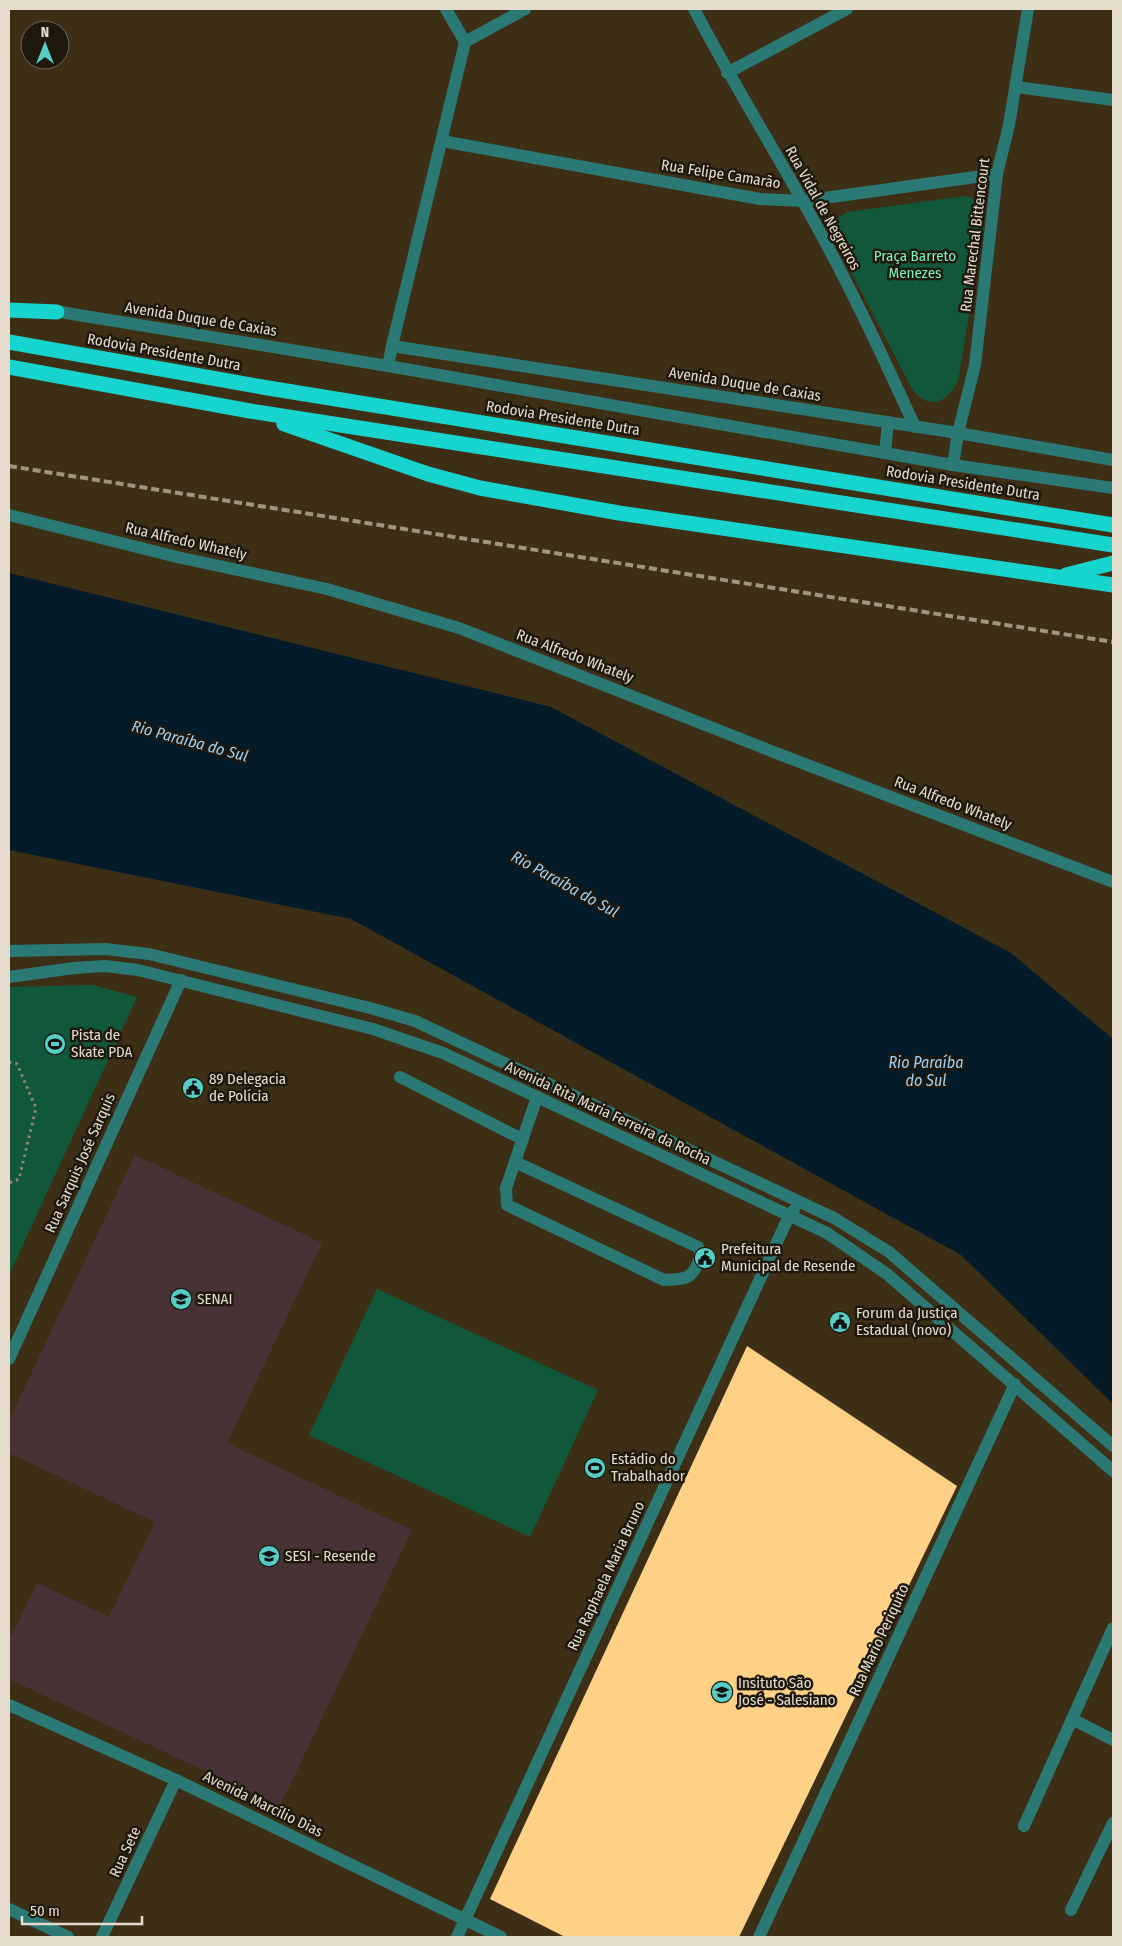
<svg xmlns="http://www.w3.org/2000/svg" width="1122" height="1946" viewBox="0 0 1122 1946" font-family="'Fira Sans Condensed',sans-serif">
  <rect width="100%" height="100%" fill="#3d2f15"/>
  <path fill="#473335" d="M135 1155 322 1243 227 1443 412 1530 280 1806 9 1679V1641L37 1583 109 1617 155 1522 9 1453V1420Z"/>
  <g fill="#11583b">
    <path d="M965 196C983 199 984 217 983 232L958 381C947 403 929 411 912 389L831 233 835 220 847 212Z"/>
    <path d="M93 985 137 997 9 1275V987Z"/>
    <path d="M377 1289 598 1390 530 1537 309 1435Z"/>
  </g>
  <path fill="#041b2a" d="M9 573 551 707 1011 953 1113 1039V1404L961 1255 351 919 9 850Z"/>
  <path fill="#fed186" d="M747 1346 957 1486 739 1937H565L490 1899Z"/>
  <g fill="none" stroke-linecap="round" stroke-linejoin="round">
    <path stroke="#928672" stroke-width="3" stroke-dasharray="2.5 4" stroke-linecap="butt" d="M9 1062 17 1064 36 1108 19 1179 9 1183"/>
    <g stroke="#2b7975" stroke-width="12">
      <path d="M694 9C728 74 766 136 802 200 844 273 880 350 915 427"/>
      <path d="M465 42 525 9"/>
      <path d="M727 73 847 9"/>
      <path d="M1016 87 1113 100"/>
      <path d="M442 141 760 199 803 201 997 174"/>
      <path d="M48 310 388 366 953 465 1113 488"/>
      <path d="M392 346 465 42 446 9"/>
      <path d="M388 366 392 346 958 433 1113 460"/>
      <path d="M885 453 888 422"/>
      <path d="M953 465 958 433 975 365 997 174 1009 125 1028 9"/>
      <path d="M9 515 177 557 327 589 459 628 784 756 1113 882"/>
      <path d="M9 951 105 949 149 954 370 1008 415 1021 834 1218 889 1252 1113 1446"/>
      <path d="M9 977 74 968 105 966 138 970 373 1029 443 1053 827 1233 887 1274 1113 1471"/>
      <path d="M400 1077 522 1139"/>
      <path d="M515 1162 698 1247 701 1255C693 1279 688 1279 664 1280L507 1205 506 1188 537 1097"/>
      <path d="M9 1359 181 980"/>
      <path d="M9 1705 176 1780 501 1937"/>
      <path d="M1072 1719 1113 1740"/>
      <path d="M1024 1826 1113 1628"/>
      <path d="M9 1909 68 1937"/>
      <path d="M1071 1910 1113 1823"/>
      <path d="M102 1937 176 1780"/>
      <path d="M457 1937 789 1216 794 1210"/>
      <path d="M759 1937 1015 1384"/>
    </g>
    <g stroke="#18d4ce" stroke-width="15">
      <path d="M9 310 57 312"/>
      <path d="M9 342 268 388 1113 525"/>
      <path d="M9 367 250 411 1113 545"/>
      <path d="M284 424 428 474 480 488 619 513 1113 585"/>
      <path d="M1066 575 1113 563"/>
    </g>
    <path stroke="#9f9481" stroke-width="4" stroke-dasharray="8 4" stroke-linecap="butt" d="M9 466 1113 642"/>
  </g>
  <defs>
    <g id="stadium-disc" transform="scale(1.125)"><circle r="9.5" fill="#55cec5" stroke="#1f180d"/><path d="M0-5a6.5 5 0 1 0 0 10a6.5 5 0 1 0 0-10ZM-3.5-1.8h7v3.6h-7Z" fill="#111"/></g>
    <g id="civic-disc" transform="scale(1.125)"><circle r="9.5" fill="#55cec5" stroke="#1f180d"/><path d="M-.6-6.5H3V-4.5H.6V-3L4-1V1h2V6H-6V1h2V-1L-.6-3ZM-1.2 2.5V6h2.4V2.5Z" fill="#111"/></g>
    <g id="university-disc" transform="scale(1.125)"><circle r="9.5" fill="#55cec5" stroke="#1f180d"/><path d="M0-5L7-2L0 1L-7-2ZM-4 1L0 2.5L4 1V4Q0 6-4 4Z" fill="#111"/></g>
    <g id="school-disc" transform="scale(1.125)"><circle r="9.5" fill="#55cec5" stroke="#1f180d"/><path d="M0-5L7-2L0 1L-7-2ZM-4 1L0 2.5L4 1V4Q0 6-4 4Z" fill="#111"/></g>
  </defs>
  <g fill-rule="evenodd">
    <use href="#stadium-disc" x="55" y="1044"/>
    <use href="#civic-disc" x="193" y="1088"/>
    <use href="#civic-disc" x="705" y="1258"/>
    <use href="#university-disc" x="181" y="1299"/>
    <use href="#civic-disc" x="840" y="1322"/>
    <use href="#stadium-disc" x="595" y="1468"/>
    <use href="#school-disc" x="269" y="1556"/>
    <use href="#school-disc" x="722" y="1692"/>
  </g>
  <g text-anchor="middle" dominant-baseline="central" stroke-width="5" stroke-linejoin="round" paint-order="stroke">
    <g font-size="15" fill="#e6dcce" stroke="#1f180d">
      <text transform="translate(721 174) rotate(9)">Rua Felipe Camarão</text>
      <text transform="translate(823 208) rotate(61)">Rua Vidal de Negreiros</text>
      <text transform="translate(975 235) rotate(-83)">Rua Marechal Bittencourt</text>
      <text transform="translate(201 319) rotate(9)">Avenida Duque de Caxias</text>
      <text transform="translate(164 352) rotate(10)">Rodovia Presidente Dutra</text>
      <text transform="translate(745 384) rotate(9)">Avenida Duque de Caxias</text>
      <text transform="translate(563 418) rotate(9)">Rodovia Presidente Dutra</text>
      <text transform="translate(963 483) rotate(9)">Rodovia Presidente Dutra</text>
      <text transform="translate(186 541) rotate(13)">Rua Alfredo Whately</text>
      <text transform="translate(575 656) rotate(21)">Rua Alfredo Whately</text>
      <text transform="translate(953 803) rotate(21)">Rua Alfredo Whately</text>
      <text transform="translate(608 1113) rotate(25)">Avenida Rita Maria Ferreira da Rocha</text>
      <text transform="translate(80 1163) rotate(-66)">Rua Sarquis José Sarquis</text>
      <text transform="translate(606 1576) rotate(-65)">Rua Raphaela Maria Bruno</text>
      <text transform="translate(879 1640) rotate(-65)">Rua Mario Periquito</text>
      <text transform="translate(263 1804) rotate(26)">Avenida Marcílio Dias</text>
      <text transform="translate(125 1852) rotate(-65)">Rua Sete</text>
    </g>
    <g font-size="15" fill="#7cf4bb" stroke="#1f180d">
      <text x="915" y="256">Praça Barreto<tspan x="915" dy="17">Menezes</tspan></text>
    </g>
    <g font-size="15" fill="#e6dcce" stroke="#1f180d" text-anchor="start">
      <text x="71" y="1035">Pista de<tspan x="71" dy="17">Skate PDA</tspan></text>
      <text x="209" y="1079">89 Delegacia<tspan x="209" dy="17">de Polícia</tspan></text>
      <text x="721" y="1249">Prefeitura<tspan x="721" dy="17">Municipal de Resende</tspan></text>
      <text x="197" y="1299">SENAI</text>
      <text x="856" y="1313">Forum da Justiça<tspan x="856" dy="17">Estadual (novo)</tspan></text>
      <text x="611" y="1459">Estádio do<tspan x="611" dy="17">Trabalhador</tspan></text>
      <text x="285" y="1556">SESI - Resende</text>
      <text x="738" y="1683">Insituto São<tspan x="738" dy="17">José - Salesiano</tspan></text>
    </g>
    <g font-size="16" font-style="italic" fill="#98d1f9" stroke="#1f180d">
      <text transform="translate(190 741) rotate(15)">Rio Paraíba do Sul</text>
      <text transform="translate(565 884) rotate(29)">Rio Paraíba do Sul</text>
      <text x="926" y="1062">Rio Paraíba<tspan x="926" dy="18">do Sul</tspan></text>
    </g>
  </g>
  <rect width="1122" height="1946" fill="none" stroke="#e6dcce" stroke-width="20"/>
  <g transform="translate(45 45)"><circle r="24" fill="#1f180d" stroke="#6f665a"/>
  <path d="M0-4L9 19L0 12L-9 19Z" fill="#55cec5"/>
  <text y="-8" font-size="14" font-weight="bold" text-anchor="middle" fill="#e6dcce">N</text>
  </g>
  <path d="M22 1916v8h120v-8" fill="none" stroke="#e6dcce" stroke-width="2.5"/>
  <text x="30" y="1916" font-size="15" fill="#e6dcce" stroke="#1f180d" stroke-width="4" paint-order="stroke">50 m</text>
</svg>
